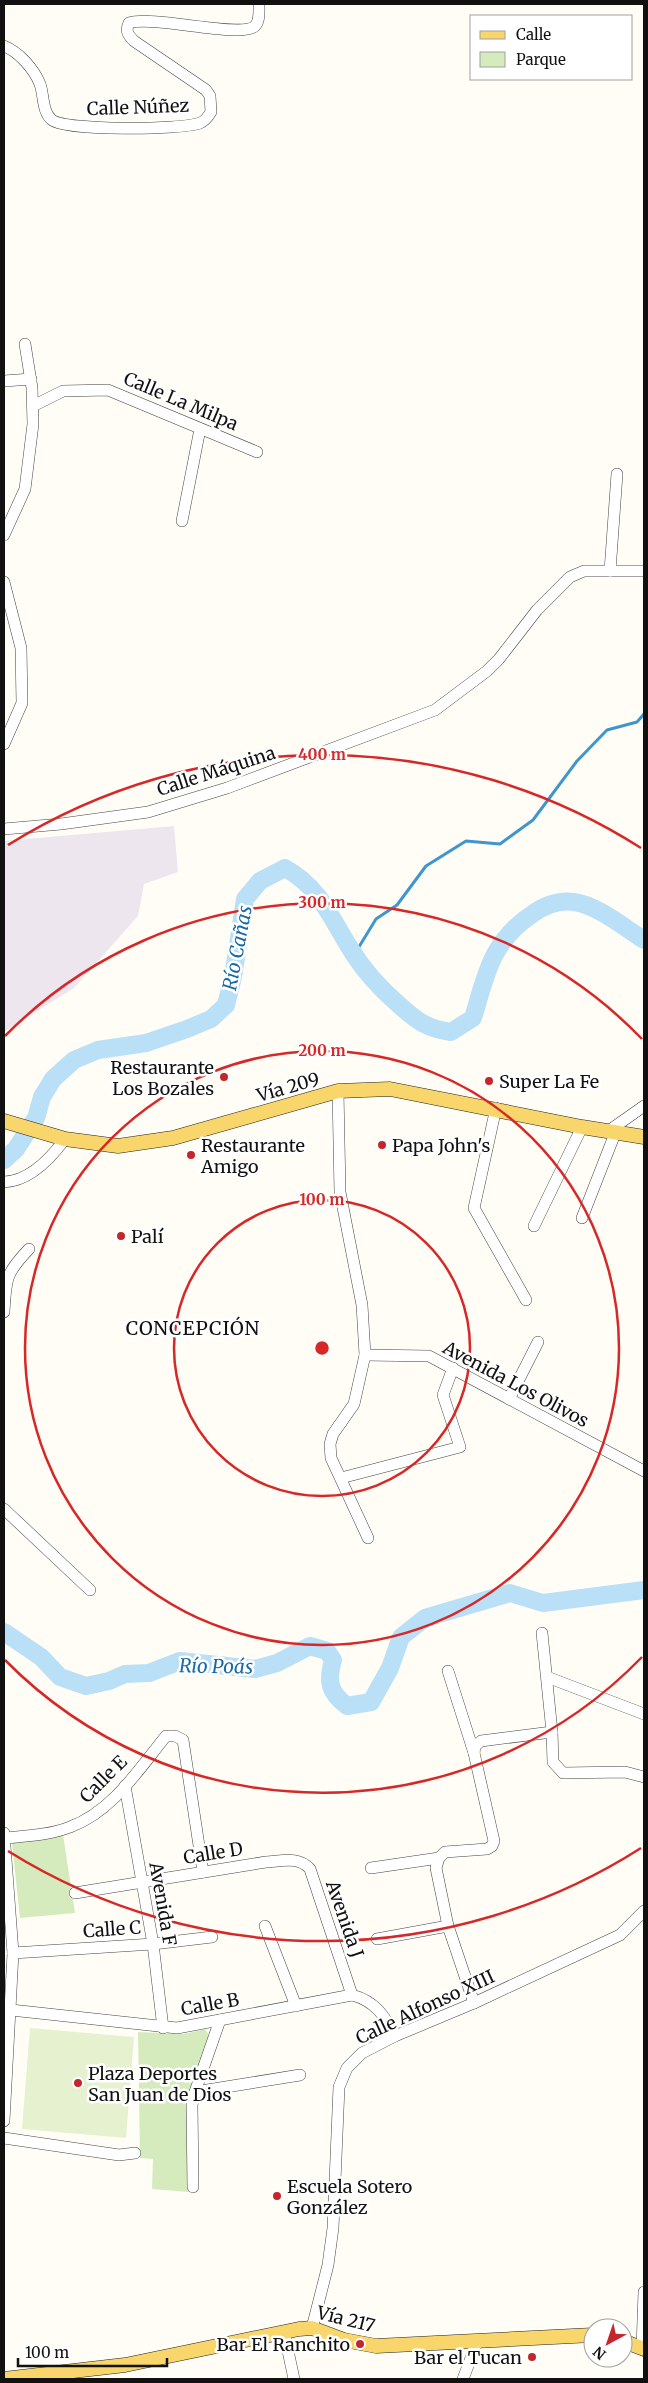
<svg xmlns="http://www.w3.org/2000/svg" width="648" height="2383" viewBox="0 0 648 2383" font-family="Merriweather,serif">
  <rect width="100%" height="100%" fill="#fffdf5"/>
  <path fill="#eee6ef" d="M174 826 178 872 144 884 138 916 74 988 4 1032V841Z"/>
  <g fill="#d5ebbd">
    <path d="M63 1835 75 1913 20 1918 12 1843Z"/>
    <path d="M205 2029 210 2037 189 2116V2192L152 2189 153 2159 140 2158 138 2032 184 2034Z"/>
  </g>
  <path fill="#e6f2cf" d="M30 2028 134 2037 126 2138 22 2129Z"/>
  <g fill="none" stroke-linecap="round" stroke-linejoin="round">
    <path stroke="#3f96cf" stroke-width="3" d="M354 955 376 919 397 905 426 866 466 841 500 844 533 820 577 761 607 730 637 722 644 714"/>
    <g stroke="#b9e0f7" stroke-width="18">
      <path d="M4 1160 16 1149 36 1118 42 1097 53 1079 74 1060 98 1050 146 1043 187 1029 211 1019 226 1005 233 977 245 899 260 881 285 868C321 888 331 919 353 953 365 972 381 989 398 1004 417 1021 425 1028 451 1032L473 1018C486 975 491 942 531 915 543 906 558 900 574 902 597 905 625 928 644 940"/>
      <path d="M4 1632 41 1657 60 1677 86 1686 109 1681 125 1674 149 1673 180 1661 255 1669 277 1663 310 1646 327 1651 333 1660C327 1682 329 1692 347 1706L371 1702 390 1668 401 1637 425 1618 510 1593 543 1603 644 1590"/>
    </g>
    <g stroke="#444" stroke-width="12">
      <g id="minor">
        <path d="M4 46C19 52 34 69 40 84 44 95 42 112 52 120 66 131 182 130 200 123 205 121 208 117 211 112L210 96 206 90 134 41C128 35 125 31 129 23 154 15 242 39 255 26 260 21 259 11 259 4"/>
        <path d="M4 381 31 379"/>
        <path d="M33 406 63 391 108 390 257 452"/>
        <path d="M182 521 200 429"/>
        <path d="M4 535 25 489 33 424 32 388 25 344"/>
        <path d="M610 571 617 474"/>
        <path d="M4 582 21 648 22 703 4 744"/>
        <path d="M4 829 61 824 148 812 227 788 435 710 487 671 499 659 537 610 570 577 584 571H644"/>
        <path d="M338 1091 340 1192 362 1305 365 1355 354 1404 333 1434 330 1444 331 1458 368 1538"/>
        <path d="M496 1108 474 1208 526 1300"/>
        <path d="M610 1130 644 1106"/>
        <path d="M4 1182C30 1181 51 1158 65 1139"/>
        <path d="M582 1218 616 1131"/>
        <path d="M534 1226 582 1127"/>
        <path d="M4 1312C6 1279 5 1274 29 1249"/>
        <path d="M365 1355 429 1356 644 1471"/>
        <path d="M509 1399 538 1342"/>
        <path d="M341 1478 460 1447 443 1395 453 1368"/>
        <path d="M4 1509 90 1590"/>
        <path d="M448 1671 474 1753 494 1841 492 1846 487 1849 445 1852 439 1858 436 1868 448 1926 474 2003"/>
        <path d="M547 1677 644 1714"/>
        <path d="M552 1732 553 1762 563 1773 625 1772 644 1777"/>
        <path d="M474 1753 475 1746 481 1741 552 1732 542 1633"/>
        <path d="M125 1786 153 1944 163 2028"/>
        <path d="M5 1838C26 1836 50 1835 70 1827 112 1812 139 1769 166 1736H175L183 1740 203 1872"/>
        <path d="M371 1868 439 1858"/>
        <path d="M75 1893 266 1862C282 1861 299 1856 310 1869L352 1995"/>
        <path d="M265 1926 296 2006"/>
        <path d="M377 1939 448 1926"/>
        <path d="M13 1953 153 1944 212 1937"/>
        <path d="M11 2010 177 2028 352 1995C375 2001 385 2016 395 2036"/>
        <path d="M195 2092 300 2075"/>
        <path d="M4 2121 13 1953 4 1833"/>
        <path d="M4 2138 119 2155 135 2153"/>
        <path d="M193 2187 192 2105 195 2092 220 2020"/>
        <path d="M312 2328 328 2265 333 2228 339 2087 347 2068 362 2053 395 2036 474 2003 620 1935 644 1911"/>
        <path d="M284 2332 294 2379"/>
        <path d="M642 2348 644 2292"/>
        <path d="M463 2379 477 2342"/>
      </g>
    </g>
    <g stroke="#222" stroke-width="15">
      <g id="major">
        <path d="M4 1121 65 1139 118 1146 173 1138 338 1091 390 1089 582 1127 644 1137"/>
        <path d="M623 2341 644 2349"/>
        <path d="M4 2379 125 2365 299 2329 312 2328 344 2340 376 2346 593 2335"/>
      </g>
    </g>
    <use href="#minor" stroke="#fff" stroke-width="11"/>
    <use href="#major" stroke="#f9d66b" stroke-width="14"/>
  </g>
  <g fill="none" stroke="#d62828" stroke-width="2.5">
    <circle cx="322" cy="1348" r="148"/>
    <circle cx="322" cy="1348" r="297"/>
    <path d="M642 1657A445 445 0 0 1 5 1660M5 1036A445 445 0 0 1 642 1039"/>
    <path d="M641 1848A593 593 0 0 1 8 1851M8 845A593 593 0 0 1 641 848"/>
  </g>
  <g fill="#c4262e" stroke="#fff" stroke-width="2">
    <circle cx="224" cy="1077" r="5"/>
    <circle cx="489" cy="1081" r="5"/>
    <circle cx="382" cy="1145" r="5"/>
    <circle cx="191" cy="1155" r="5"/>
    <circle cx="121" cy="1236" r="5"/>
    <circle cx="78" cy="2083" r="5"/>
    <circle cx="277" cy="2196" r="5"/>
    <circle cx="360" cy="2344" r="5"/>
    <circle cx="532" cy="2357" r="5"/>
  </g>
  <g text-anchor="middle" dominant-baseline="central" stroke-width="5" stroke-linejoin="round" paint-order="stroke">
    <g font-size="18" fill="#111" stroke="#fff">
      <text transform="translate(138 107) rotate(-2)">Calle Núñez</text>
      <text transform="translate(181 401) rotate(23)">Calle La Milpa</text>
      <text transform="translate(216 771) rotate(-18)">Calle Máquina</text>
      <text transform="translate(288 1087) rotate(-16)">Vía 209</text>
      <text transform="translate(516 1384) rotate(28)">Avenida Los Olivos</text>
      <text transform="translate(103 1779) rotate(-45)">Calle E</text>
      <text transform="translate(213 1853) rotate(-9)">Calle D</text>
      <text transform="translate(163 1904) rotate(80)">Avenida F</text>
      <text transform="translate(345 1919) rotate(71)">Avenida J</text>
      <text transform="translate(112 1929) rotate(-4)">Calle C</text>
      <text transform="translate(210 2004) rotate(-10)">Calle B</text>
      <text transform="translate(425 2007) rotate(-25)">Calle Alfonso XIII</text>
      <text transform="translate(346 2319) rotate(14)">Vía 217</text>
    </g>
    <g font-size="18" fill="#111" stroke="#fff" text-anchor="start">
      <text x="214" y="1067" text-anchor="end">Restaurante<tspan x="214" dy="21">Los Bozales</tspan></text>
      <text x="499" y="1081">Super La Fe</text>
      <text x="201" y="1145">Restaurante<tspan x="201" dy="21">Amigo</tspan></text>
      <text x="392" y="1145">Papa John's</text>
      <text x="131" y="1236">Palí</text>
      <text x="88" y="2073">Plaza Deportes<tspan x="88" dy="21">San Juan de Dios</tspan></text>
      <text x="287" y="2186">Escuela Sotero<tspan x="287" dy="21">González</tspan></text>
      <text x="350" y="2344" text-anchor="end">Bar El Ranchito</text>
      <text x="522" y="2357" text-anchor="end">Bar el Tucan</text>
    </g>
    <g font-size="19" font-style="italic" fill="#1768a6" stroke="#fff">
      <text transform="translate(237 948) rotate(-79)">Río Cañas</text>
      <text transform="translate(216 1666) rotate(1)">Río Poás</text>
    </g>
    <g font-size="19" letter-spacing="1" fill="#111" stroke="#fff">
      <text x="193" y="1328">CONCEPCIÓN</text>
    </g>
  </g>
  <circle cx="322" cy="1348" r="8" fill="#d62828" stroke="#fff" stroke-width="2.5"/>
  <g font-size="15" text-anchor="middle" font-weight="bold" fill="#d62828" stroke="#fff" stroke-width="5" stroke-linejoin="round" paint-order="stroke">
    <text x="322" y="760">400 m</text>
    <text x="322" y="908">300 m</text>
    <text x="322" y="1056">200 m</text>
    <text x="322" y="1205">100 m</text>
  </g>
  <rect width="648" height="2383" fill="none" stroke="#111111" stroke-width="10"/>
  <rect x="470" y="15" width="162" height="65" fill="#ffffff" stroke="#a0a0a0"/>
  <rect x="480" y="31" width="25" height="8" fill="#f9d66b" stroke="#a0a0a0"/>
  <text x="516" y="40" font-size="15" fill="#111111">Calle</text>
  <rect x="480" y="52" width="25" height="15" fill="#d5ebbd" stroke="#a0a0a0"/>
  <text x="516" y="65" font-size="15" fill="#111111">Parque</text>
  <g transform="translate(608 2343) rotate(220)"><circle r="24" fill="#ffffff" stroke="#a0a0a0"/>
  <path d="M0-4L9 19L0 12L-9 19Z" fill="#c4262e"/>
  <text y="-8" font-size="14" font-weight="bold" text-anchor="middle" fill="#111111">N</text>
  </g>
  <path d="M18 2358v8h149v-8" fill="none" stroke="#111111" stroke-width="2.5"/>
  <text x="25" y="2358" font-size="15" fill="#111111" stroke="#ffffff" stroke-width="4" paint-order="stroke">100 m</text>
</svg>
